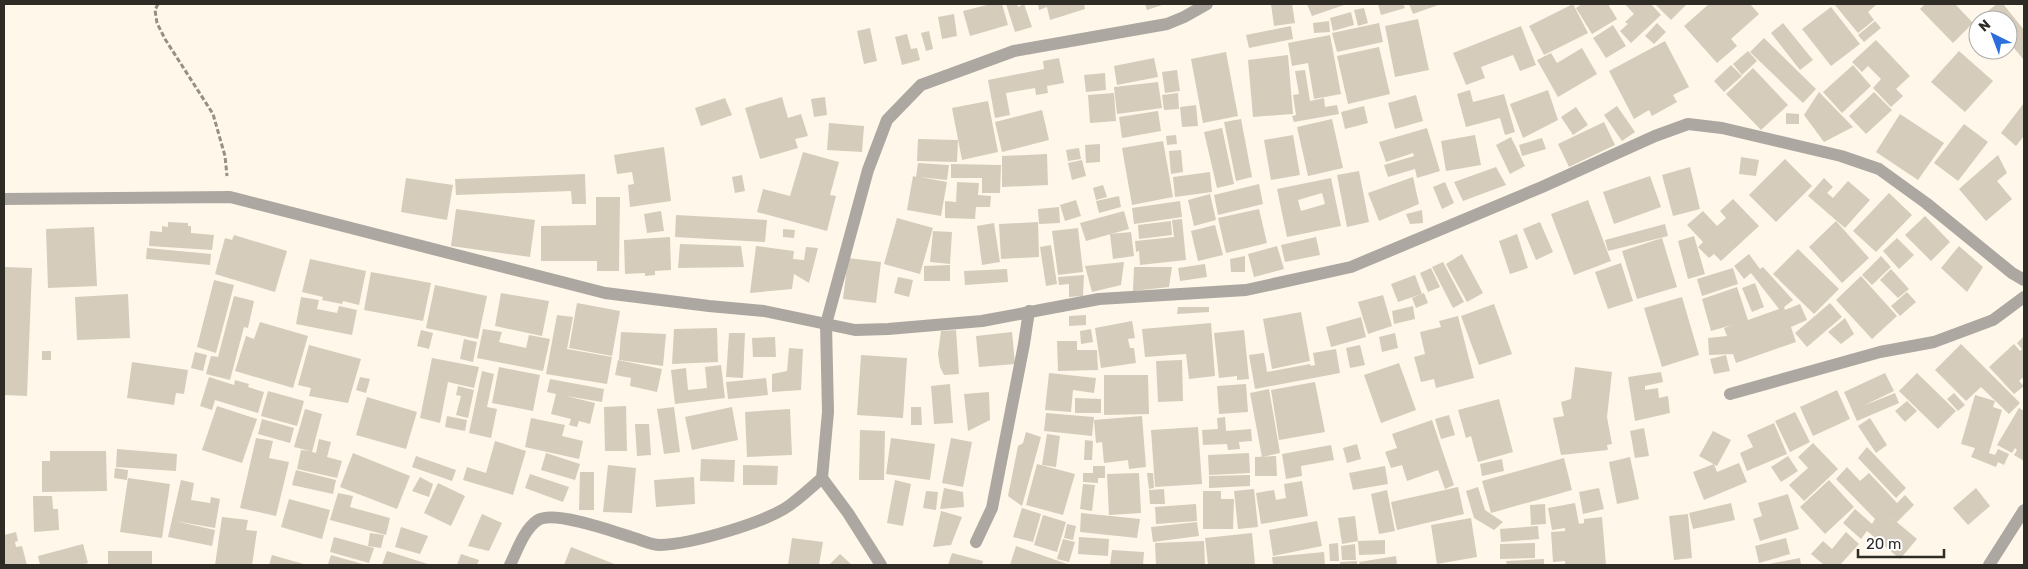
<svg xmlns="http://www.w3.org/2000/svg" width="2028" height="569" viewBox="0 0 2028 569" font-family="Rubik,sans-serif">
  <rect width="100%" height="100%" fill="#fff7e9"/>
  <g fill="#d6ccbb" fill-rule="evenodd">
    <path d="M991 4H1002L1008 25 970 36 963 11Z"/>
    <path d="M1006 4H1017L1018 7 1024 4 1032 27 1015 32Z"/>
    <path d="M1038 4H1084L1085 9 1050 20 1047 7 1039 10Z"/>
    <path d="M1145 4H1165L1147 10Z"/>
    <path d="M1271 4H1292L1295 23 1274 26Z"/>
    <path d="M1307 4H1347L1312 16Z"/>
    <path d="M1378 4H1403L1405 8 1381 15Z"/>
    <path d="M1409 4H1441L1413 14Z"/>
    <path d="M1573 4 1588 33 1544 55 1529 26Z"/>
    <path d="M1582 4H1608L1617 19 1592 34 1576 8Z"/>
    <path d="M1625 4H1651L1661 15 1631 43 1620 31 1628 24 1625 22 1634 14Z"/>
    <path d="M1655 4H1687L1671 20Z"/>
    <path d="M1709 4H1750L1759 14 1731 39 1737 46 1717 63 1684 26Z"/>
    <path d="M1837 4H1877L1868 12 1874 20 1858 33 1835 5Z"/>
    <path d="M1925 4H1955L1973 23 1953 43 1920 9Z"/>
    <path d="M1997 4H2003L2024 30V60L2008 41V20H1991L1985 13Z"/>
    <path d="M1831 7 1860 44 1831 66 1802 29Z"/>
    <path d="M1364 8 1368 23 1358 26 1354 10Z"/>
    <path d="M1351 12 1354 25 1333 31 1330 18Z"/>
    <path d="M954 14 957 36 942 39 938 17Z"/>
    <path d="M1418 19 1429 70 1395 77 1385 26Z"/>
    <path d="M1329 21 1330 32 1314 33 1313 23Z"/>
    <path d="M1875 21 1881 28 1864 42 1858 35Z"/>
    <path d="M1379 23 1383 42 1337 52 1332 33Z"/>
    <path d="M1657 23 1666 32 1654 44 1645 36Z"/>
    <path d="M1783 23 1813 60 1800 70 1771 33Z"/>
    <path d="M1613 25 1626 46 1606 58 1593 38Z"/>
    <path d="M1291 26 1293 39 1249 48 1246 35Z"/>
    <path d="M1521 26 1536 65 1520 71 1513 55 1481 67 1485 78 1466 85 1453 53Z"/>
    <path d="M870 28 877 61 864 64 857 31Z"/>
    <path d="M929 31 933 49 926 51 921 33Z"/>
    <path d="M907 34 911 49 917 48 920 60 902 65 895 37Z"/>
    <path d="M1330 35 1341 94 1314 99 1308 63 1292 66 1288 43Z"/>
    <path d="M1764 38 1816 89 1803 103 1750 52Z"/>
    <path d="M1876 40 1910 76 1896 89 1903 96 1891 107 1873 88 1881 79 1868 66 1862 72 1852 62Z"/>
    <path d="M1665 41 1689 87 1673 95 1677 102 1652 116 1649 110 1634 119 1609 71Z"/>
    <path d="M1379 47 1390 94 1348 104 1337 56Z"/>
    <path d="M1582 48 1597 74 1558 97 1537 60 1551 53 1557 63Z"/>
    <path d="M1748 51 1757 61 1742 75 1733 64Z"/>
    <path d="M1959 51 1993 81 1965 112 1931 82Z"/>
    <path d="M1226 52 1238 116 1203 123 1191 59Z"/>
    <path d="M1288 55 1293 114 1253 117 1248 60Z"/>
    <path d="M1059 58 1064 83 1047 86 1048 93 1036 95 1035 88 1006 93 1010 115 995 118 988 80 1044 69 1043 61Z"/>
    <path d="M1154 58 1158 77 1117 85 1114 66Z"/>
    <path d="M1731 65 1742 76 1724 92 1714 81Z"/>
    <path d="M1853 65 1871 86 1842 113 1823 92Z"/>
    <path d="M1753 68 1788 105 1761 130 1726 94Z"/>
    <path d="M1177 70 1180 91 1165 93 1162 72Z"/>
    <path d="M1305 70 1310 101 1324 98 1325 107 1337 105 1339 114 1294 122 1292 116 1296 115 1293 95 1299 94 1295 71Z"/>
    <path d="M1105 73 1106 90 1086 92 1084 75Z"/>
    <path d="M1158 82 1162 108 1117 114 1114 87Z"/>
    <path d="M1470 90 1473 102 1504 94 1515 132 1505 135 1500 118 1466 127 1457 94Z"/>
    <path d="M1548 90 1558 120 1523 138 1510 104Z"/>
    <path d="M1819 92 1853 127 1824 142 1804 115Z"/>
    <path d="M1874 92 1892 110 1866 134 1849 116Z"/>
    <path d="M1114 93 1116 121 1090 123 1088 95Z"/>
    <path d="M1178 93 1179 109 1164 110 1162 95Z"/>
    <path d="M1416 95 1423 121 1395 129 1388 103Z"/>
    <path d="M782 97 788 118 801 114 808 136 795 139 798 148 760 159 745 108Z"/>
    <path d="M825 97 827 115 814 117 811 99Z"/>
    <path d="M725 98 732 115 701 126 695 108Z"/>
    <path d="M988 101 998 152 962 160 952 108Z"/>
    <path d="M2024 103V136L2016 146 2001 133Z"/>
    <path d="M1196 105 1198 126 1182 127 1180 107Z"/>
    <path d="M1364 106 1368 123 1345 129 1341 112Z"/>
    <path d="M1617 106 1635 132 1622 141 1604 115Z"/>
    <path d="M1576 107 1588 125 1573 135 1561 117Z"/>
    <path d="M1042 110 1049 140 1002 152 995 122Z"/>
    <path d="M1158 111 1161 131 1122 138 1119 117Z"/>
    <path d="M1786 113 1799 114V124H1786Z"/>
    <path d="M1900 114 1944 143 1918 180 1876 152Z"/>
    <path d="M1241 119 1252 177 1236 181 1224 122Z"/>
    <path d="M1332 119 1343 168 1308 176 1297 127Z"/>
    <path d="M1604 122 1615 145 1569 167 1558 144Z"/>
    <path d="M829 123 864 126 862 152 827 150Z"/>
    <path d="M1964 124 1988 142 1958 181 1934 163Z"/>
    <path d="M1222 128 1234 184 1217 188 1204 132Z"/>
    <path d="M1427 128 1440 171 1417 178 1415 169 1388 177 1384 165 1414 156 1413 153 1386 162 1379 142Z"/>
    <path d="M1176 135 1177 144 1167 145 1166 136Z"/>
    <path d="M1293 135 1300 175 1271 180 1264 140Z"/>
    <path d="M1475 135 1481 165 1446 171 1441 141Z"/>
    <path d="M1511 137 1525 166 1510 174 1496 145Z"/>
    <path d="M1542 138 1546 149 1522 156 1519 145Z"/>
    <path d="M918 139 958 140 957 162 917 161Z"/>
    <path d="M1163 141 1173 197 1132 205 1122 148Z"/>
    <path d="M1100 144V162L1086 163 1085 145Z"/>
    <path d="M664 147 671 201 630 207 628 185 634 184 632 172 617 174 614 155Z"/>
    <path d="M1079 148 1081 159 1068 161 1066 150Z"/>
    <path d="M1181 150 1183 172 1171 174 1169 151Z"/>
    <path d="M803 152 839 162 830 195 836 196 827 231 757 212 763 189 790 196Z"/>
    <path d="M1047 154 1048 185 1002 187V156Z"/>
    <path d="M1998 155 2007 173 1997 181 2012 199 1986 221 1959 189Z"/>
    <path d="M1741 157 1759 160 1756 176 1739 174Z"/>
    <path d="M1785 159 1812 186 1776 222 1749 195Z"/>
    <path d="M1082 160 1086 176 1072 180 1068 163Z"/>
    <path d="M918 163 949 165 947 180 920 177 947 182 941 216 907 210 913 176 916 177Z"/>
    <path d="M951 164 1001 165 1000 193H982V178H951Z"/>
    <path d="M1496 167 1506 185 1463 201 1454 182Z"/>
    <path d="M1690 167 1700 209 1673 216 1662 175Z"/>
    <path d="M1359 171 1369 222 1347 227 1337 175Z"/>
    <path d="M1210 172 1212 192 1175 197 1173 177Z"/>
    <path d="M585 174 586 204H572L571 191 456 195 455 179Z"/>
    <path d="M742 175 745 191 735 193 732 177Z"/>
    <path d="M1650 176 1661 207 1614 224 1603 192Z"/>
    <path d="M1413 177 1419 204 1379 221 1368 193Z"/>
    <path d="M406 178 453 185 447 220 401 212Z"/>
    <path d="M1331 178 1341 226 1287 237 1277 189ZM1322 193 1325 204 1301 211 1298 200Z"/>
    <path d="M1824 178 1833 187 1827 193 1833 198 1848 181 1870 200 1845 228 1808 196Z"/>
    <path d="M957 182 979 183 978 195 991 196 990 207H976L975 219 945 218V201L956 202Z"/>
    <path d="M1445 182 1454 203 1442 209 1433 187Z"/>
    <path d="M1259 184 1263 204 1218 215 1214 195Z"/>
    <path d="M1103 185 1107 197 1096 200 1093 188Z"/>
    <path d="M1889 193 1912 215 1876 252 1853 231Z"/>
    <path d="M1210 194 1216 220 1194 226 1188 200Z"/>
    <path d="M1119 196 1121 207 1099 213 1096 201Z"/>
    <path d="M596 197H620L619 271H597V261H541V226L596 225Z"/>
    <path d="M1733 199 1759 226 1721 261 1714 254 1709 258 1698 247 1703 242 1687 225 1703 211 1717 226 1726 218 1720 211Z"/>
    <path d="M1076 200 1081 216 1065 221 1060 205Z"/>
    <path d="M1588 200 1611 261 1574 275 1551 214Z"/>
    <path d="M1180 201 1182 217 1134 224 1132 208Z"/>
    <path d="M1059 207 1060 223 1039 224 1038 209Z"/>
    <path d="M456 209 535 220 530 257 451 246Z"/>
    <path d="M1259 209 1267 243 1226 253 1218 218Z"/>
    <path d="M1422 210 1423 223 1410 224 1406 214Z"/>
    <path d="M661 211 664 231 647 233 644 214Z"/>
    <path d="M1124 211 1129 229 1086 241 1080 223Z"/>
    <path d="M676 215 767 220 765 242 675 237Z"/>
    <path d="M1925 216 1950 242 1931 261 1905 235Z"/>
    <path d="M897 218 933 228 920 274 884 264Z"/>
    <path d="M1182 219 1186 260 1140 265 1139 251 1136 252 1135 241 1174 237 1172 220Z"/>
    <path d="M1171 221 1172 235 1139 239 1138 225Z"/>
    <path d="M1836 221 1869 258 1842 283 1809 247Z"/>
    <path d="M168 222 188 223V226H191V233L214 235 212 250 149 246 150 231 162 232V226L168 227Z"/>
    <path d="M1038 222 1039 257 1001 259 999 224Z"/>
    <path d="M1540 222 1553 252 1536 260 1523 229Z"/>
    <path d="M994 223 1000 262 982 265 977 226Z"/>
    <path d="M1665 224 1668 236 1608 251 1605 240Z"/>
    <path d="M1215 225 1223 255 1198 261 1191 231Z"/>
    <path d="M94 227 97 286 48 288 46 229Z"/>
    <path d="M1078 228 1083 272 1058 275 1052 231Z"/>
    <path d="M783 229 795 230 794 238 783 237Z"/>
    <path d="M933 231 952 232 950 264 930 262Z"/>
    <path d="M1131 232 1134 256 1113 259 1110 234Z"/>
    <path d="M1517 234 1528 268 1510 274 1499 241Z"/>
    <path d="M234 235 287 251 275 292 215 274 225 238 232 240Z"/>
    <path d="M1694 236 1705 274 1688 279 1678 241Z"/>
    <path d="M670 237 671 270 655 271V275L645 276V273L625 274 624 240Z"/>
    <path d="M1316 237 1320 255 1285 262 1281 245Z"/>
    <path d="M1662 238 1677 287 1637 299 1622 251Z"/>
    <path d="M1897 238 1914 255 1899 269 1883 251Z"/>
    <path d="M680 244 741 246 744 267 678 268Z"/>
    <path d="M1051 245 1057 284 1046 286 1040 247Z"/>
    <path d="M756 246 794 251 793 259 804 260 806 247 818 248 809 283 794 274 792 289 750 293Z"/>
    <path d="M1277 246 1284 269 1254 277 1248 254Z"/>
    <path d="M1959 246 1983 267 1967 292 1941 268Z"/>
    <path d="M147 248 211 254 210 265 146 259Z"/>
    <path d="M1798 249 1839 289 1814 314 1773 274Z"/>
    <path d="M1462 254 1483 293 1467 302 1446 264Z"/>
    <path d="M1749 254 1760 269 1763 267 1793 300 1783 308 1784 307 1785 310 1800 304 1807 320 1791 327 1796 342 1736 363 1733 354 1709 355 1708 338 1727 336 1724 328 1732 325 1711 331 1702 299 1737 287 1748 320 1779 309 1751 273 1744 279 1734 266Z"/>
    <path d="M1245 256V272H1231L1230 259Z"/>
    <path d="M1881 256 1891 267 1872 285 1862 275Z"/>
    <path d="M848 258 881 262 876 303 843 299Z"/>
    <path d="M310 259 366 271 359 305 343 301 342 304 322 300 323 297 302 292Z"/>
    <path d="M1124 262 1121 285 1092 292 1085 266Z"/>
    <path d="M1443 262 1464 302 1453 308 1432 267Z"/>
    <path d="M1621 263 1633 301 1608 309 1595 272Z"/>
    <path d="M1205 264 1207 277 1180 281 1178 268Z"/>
    <path d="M950 265V281H924V266Z"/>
    <path d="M4 267 32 268 27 396 4 395Z"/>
    <path d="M1134 267H1172L1169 287 1133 291Z"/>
    <path d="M1431 268 1440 287 1428 292 1420 273Z"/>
    <path d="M1733 268 1738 284 1702 296 1697 279Z"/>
    <path d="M1007 269 1008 282 965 285 964 271Z"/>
    <path d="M1891 269 1909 289 1898 298 1880 280Z"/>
    <path d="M371 272 431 283 423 321 364 310Z"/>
    <path d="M1084 275 1083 296 1069 297V284L1059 285 1058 277Z"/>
    <path d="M1415 275 1422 294 1398 302 1391 284Z"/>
    <path d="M1861 276 1897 316 1872 339 1836 300Z"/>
    <path d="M898 277 913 280 909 297 894 293Z"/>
    <path d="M214 280 234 285 216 353 197 347Z"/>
    <path d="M1755 283 1764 307 1752 312 1742 288Z"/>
    <path d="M435 285 487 296 478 339 426 328Z"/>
    <path d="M1907 292 1916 302 1900 316 1891 306Z"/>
    <path d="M501 293 549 301 542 336 495 326Z"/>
    <path d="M1424 293 1428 303 1416 308 1412 298Z"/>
    <path d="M128 294 130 338 77 340 75 297Z"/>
    <path d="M1383 295 1392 326 1368 334 1358 302Z"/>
    <path d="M234 296 254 301 248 328 244 327 230 380 206 374 211 356 218 357Z"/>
    <path d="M301 297 319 300 317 309 337 313 339 306 357 310 352 335 296 324Z"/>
    <path d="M1682 297 1699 355 1662 367 1644 308Z"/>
    <path d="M577 303 620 311 612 356 569 348Z"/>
    <path d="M1830 303 1842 317 1807 347 1795 333Z"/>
    <path d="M1494 304 1512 354 1479 365 1461 316Z"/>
    <path d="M1413 306 1415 319 1394 324 1392 311Z"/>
    <path d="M1178 307H1209V312L1177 314Z"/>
    <path d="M1301 312 1310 361 1272 369 1263 319Z"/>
    <path d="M557 315 573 317 567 349 612 357 607 384 546 374Z"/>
    <path d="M1086 315V325L1069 326V316Z"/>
    <path d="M1458 316 1474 378 1436 388 1434 379 1421 382 1414 357 1425 354 1420 332 1441 327 1439 321Z"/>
    <path d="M1361 317 1366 337 1331 347 1326 327Z"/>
    <path d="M1845 318 1854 334 1841 344 1828 332Z"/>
    <path d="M1132 321 1135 338 1128 339 1130 348H1134L1136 363 1101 368 1095 328Z"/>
    <path d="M260 322 308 336 293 388 235 371 246 336 254 339Z"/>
    <path d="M1211 323 1215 376 1189 379 1186 354 1145 357 1142 329Z"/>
    <path d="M717 328 718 362 672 364 674 329Z"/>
    <path d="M483 329 502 332 499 342 526 348 529 335 550 339 543 371 477 358Z"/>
    <path d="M1091 329 1093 342 1081 344 1080 331Z"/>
    <path d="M421 330 433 333 429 349 417 346Z"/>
    <path d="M956 330 959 374 944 375 940 367 938 354 941 331Z"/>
    <path d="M1244 330 1249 379 1237 380V376L1219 378 1214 333Z"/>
    <path d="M621 332 666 334 663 366 619 360Z"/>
    <path d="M1012 332 1015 364 979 367 976 336Z"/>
    <path d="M729 333H745L743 378 726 377Z"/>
    <path d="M1395 333 1398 348 1382 352 1379 337Z"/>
    <path d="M2024 336V379L2022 378 2019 381 2024 386 2014 394 1989 367 2014 344 2020 351 2022 349 2017 343Z"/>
    <path d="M775 337 776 357H753L752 338Z"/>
    <path d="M464 339 477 342 473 362 460 359Z"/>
    <path d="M1057 341H1077V350H1097L1098 370 1058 371Z"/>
    <path d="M1961 344 2020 403 2009 414 1981 387 1966 401 1935 370Z"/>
    <path d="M309 345 361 359 348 403 309 396 311 388 298 385Z"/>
    <path d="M1360 345 1365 365 1350 368 1346 348Z"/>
    <path d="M789 348 803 349 801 390 772 392V374L787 371Z"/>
    <path d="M1336 349 1340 373 1255 389 1249 355 1264 353 1267 372 1310 364 1311 366 1315 365 1313 353Z"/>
    <rect x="42" y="351" width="9" height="9"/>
    <path d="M195 352 207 355 203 371 191 368Z"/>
    <path d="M861 355 907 358 903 418 857 415Z"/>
    <path d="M1726 355 1730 371 1714 374 1710 359Z"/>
    <path d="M432 358 479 367 474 388 448 382 440 423 420 418Z"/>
    <path d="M618 360 662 369 657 392 630 386 631 378 615 375Z"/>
    <path d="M1182 360 1183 401 1158 402 1156 361Z"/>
    <path d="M132 362 188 370 184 394 176 393 174 405 127 398Z"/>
    <path d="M1399 363 1416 410 1381 423 1364 375Z"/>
    <path d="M721 365 725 398 675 404 671 370 686 368 688 390 707 388 705 367Z"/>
    <path d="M499 367 540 375 533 411 492 403Z"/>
    <path d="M1575 367 1612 372 1607 417 1612 444 1607 445 1608 450 1561 455 1553 418 1564 416 1561 402 1571 399Z"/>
    <path d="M482 371 494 374 487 407 497 409 491 438 469 433Z"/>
    <path d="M1661 372 1663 382 1645 386V390L1658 388 1659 398 1668 396 1670 413 1635 421 1628 377Z"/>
    <path d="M1049 373 1096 378 1094 393 1073 390 1071 412 1045 410Z"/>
    <path d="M1885 373 1894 391 1863 406 1895 393 1899 403 1857 421 1844 392Z"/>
    <path d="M1917 373 1956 411 1938 429 1899 391Z"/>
    <path d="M1104 375H1148L1149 414 1104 415Z"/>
    <path d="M209 377 234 385 235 380 249 384 248 387 264 392 258 413 215 400 212 410 200 406Z"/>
    <path d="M360 377 370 379 366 393 356 390Z"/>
    <path d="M766 378 768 395 728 399 726 382Z"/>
    <path d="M550 379 604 389 602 402 566 396 595 403 590 424 579 421 577 427 569 425 571 419 551 414 556 394 547 392Z"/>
    <path d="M1315 382 1325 432 1279 440 1271 390Z"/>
    <path d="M950 384 953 423 934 424 931 386Z"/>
    <path d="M1246 384 1248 412 1219 414 1217 386Z"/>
    <path d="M458 386 474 390 468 418 456 415 461 396 456 395Z"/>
    <path d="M1269 389 1280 453 1262 457 1250 393Z"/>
    <path d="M1837 390 1850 419 1813 436 1800 407Z"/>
    <path d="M268 391 304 401 297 426 261 416Z"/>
    <path d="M989 392 990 420 968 431 964 394Z"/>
    <path d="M1954 393 1965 405 1958 411 1947 399Z"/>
    <path d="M1975 395 1995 401 1993 407 2002 410 1989 453 1995 455 1998 449 2009 454 2004 465 1998 462 1996 467 1971 457 1975 448 1961 444Z"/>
    <path d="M367 397 417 412 406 449 356 435Z"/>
    <path d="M1075 398 1101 399V413H1075Z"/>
    <path d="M1499 399 1513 452 1478 462 1471 436 1466 438 1458 410Z"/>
    <path d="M1907 401 1917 411 1905 422 1895 411Z"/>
    <path d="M217 406 257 419 242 463 202 450Z"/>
    <path d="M626 406 627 451H605L604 407Z"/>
    <path d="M674 407 680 452 664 454 657 409Z"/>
    <path d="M732 407 738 440 692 450 685 417Z"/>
    <path d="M911 407H921L922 425H911Z"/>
    <path d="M2019 408 2024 411V461L2014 455 2017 450 2015 448 2012 453 1997 445Z"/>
    <path d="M305 409 322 414 312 452 316 453 319 439 331 442 327 457 342 461 337 478 297 469 301 450 310 451 294 447Z"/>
    <path d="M790 409 792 455 747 457 745 412Z"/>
    <path d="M1795 412 1810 442 1790 452 1775 421Z"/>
    <path d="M1046 413 1094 417 1092 436 1044 431Z"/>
    <path d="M1449 415 1455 435 1441 439 1435 419Z"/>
    <path d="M447 416 467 420 465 431 445 427Z"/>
    <path d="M1142 416 1146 467 1129 469 1128 460 1104 463 1102 442 1096 443 1094 420Z"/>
    <path d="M1225 417 1226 431 1251 429 1252 441 1239 442 1240 449 1228 450 1227 444 1203 445 1202 430 1218 429 1217 418Z"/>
    <path d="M531 418 565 425 562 436 583 441 579 459 525 447Z"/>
    <path d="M1870 418 1887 445 1876 453 1858 426Z"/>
    <path d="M262 419 294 428 290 443 258 434Z"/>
    <path d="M1432 420 1454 485 1445 489 1438 470 1407 481 1402 465 1391 468 1385 452 1397 448 1392 434Z"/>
    <path d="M1774 423 1787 454 1747 471 1740 453 1753 447 1747 435Z"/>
    <path d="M635 424H649L651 455 637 456Z"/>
    <path d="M1198 427 1202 484 1155 487 1151 430Z"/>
    <path d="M1644 428 1649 456 1635 458 1630 431Z"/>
    <path d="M860 430 885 431 884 480H859Z"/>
    <path d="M1713 431 1731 440 1717 466 1699 456Z"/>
    <path d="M1026 432 1041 437 1022 506 1008 496 1018 446 1023 443Z"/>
    <path d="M1047 434 1060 436 1056 467 1042 465Z"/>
    <path d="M256 438 273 441 269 458 289 462 276 516 240 508Z"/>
    <path d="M891 438 935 444 930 480 886 474Z"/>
    <path d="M951 438 972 442 963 487 942 483Z"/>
    <path d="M1085 440 1093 441 1092 460H1084Z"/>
    <path d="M495 441 526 451 513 495 463 480 467 467 486 473Z"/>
    <path d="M1813 443 1838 469 1804 501 1789 485 1808 468 1798 457Z"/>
    <path d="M1357 444 1361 459 1347 463 1343 448Z"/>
    <path d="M1331 445 1334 460 1301 466 1302 476 1286 479 1282 454Z"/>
    <path d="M1867 447 1906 488 1896 498 1858 458Z"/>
    <path d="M117 449 177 454 176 471 116 467Z"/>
    <path d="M50 451H106L107 491 42 492V461H50Z"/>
    <path d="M353 453 410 476 397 509 340 487Z"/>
    <path d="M546 453 580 464 575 480 541 470Z"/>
    <path d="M1249 453 1250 473 1209 475 1208 455Z"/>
    <path d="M416 456 456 470 452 481 412 467Z"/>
    <path d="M1276 456 1277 476H1255V457Z"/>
    <path d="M1788 456 1798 471 1781 482 1771 467Z"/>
    <path d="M1630 457 1639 499 1617 504 1609 462Z"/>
    <path d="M1564 458 1572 490 1491 513 1482 481Z"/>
    <path d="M701 459 735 460 734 482 700 481Z"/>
    <path d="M1502 459 1504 471 1482 476 1480 464Z"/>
    <path d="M1739 463 1747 482 1704 500 1693 472 1714 464 1717 472Z"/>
    <path d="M1037 464 1075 474 1063 515 1026 505Z"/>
    <path d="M608 465 636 468 632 513 603 512Z"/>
    <path d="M743 465 778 466 777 485H743Z"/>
    <path d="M1093 466H1105V478H1098V483L1083 482V473H1093Z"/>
    <path d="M1385 466 1388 484 1353 490 1349 473Z"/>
    <path d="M1847 467 1860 481 1869 473 1897 503 1905 495 1914 505 1897 522 1886 513 1917 539 1900 559 1867 531 1861 539 1843 523 1855 509 1872 524 1875 519 1836 479Z"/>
    <path d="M115 468 128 470 127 480 114 478Z"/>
    <path d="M296 470 336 480 333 494 292 485Z"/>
    <path d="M580 472H594V510H579Z"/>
    <path d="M1139 473 1141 513 1109 515 1107 474Z"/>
    <path d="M1147 473H1153L1154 488 1149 489Z"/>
    <path d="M530 474 569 487 563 502 525 488Z"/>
    <path d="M1250 475V486L1209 488V476Z"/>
    <path d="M420 477 433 484 429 497 412 491Z"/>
    <path d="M694 477 695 504 656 507 654 480Z"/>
    <path d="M128 478 170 484 162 538 120 532Z"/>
    <path d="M181 480 194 483 191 500 210 503 211 497 220 499 215 528 175 521 215 530 212 546 168 537Z"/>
    <path d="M895 480 911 484 903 526 887 523Z"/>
    <path d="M1829 480 1854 507 1825 534 1800 507Z"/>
    <path d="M1302 481 1308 516 1261 524 1256 493 1274 490 1276 500 1286 498 1284 484Z"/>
    <path d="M438 483 465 496 451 526 424 513Z"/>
    <path d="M1083 484 1095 485 1092 511 1080 509Z"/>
    <path d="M1458 487 1464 514 1397 530 1391 502Z"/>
    <path d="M1478 487 1485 510 1503 522 1494 530 1474 518 1466 491Z"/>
    <path d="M944 488 963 492 964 507 940 509Z"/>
    <path d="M1599 488 1604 509 1583 514 1579 492Z"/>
    <path d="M1976 488 1990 506 1968 525 1953 508Z"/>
    <path d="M1164 489 1165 504H1150L1149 490Z"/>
    <path d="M1254 489 1258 527 1238 529 1234 491Z"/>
    <path d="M1387 490 1395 531 1379 534 1371 494Z"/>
    <path d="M926 491 938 492 936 510 923 508Z"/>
    <path d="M1203 491H1221V499H1234L1233 529H1203Z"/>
    <path d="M338 493 353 496 350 507 390 518 386 535 330 520Z"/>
    <path d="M1788 494 1799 529 1760 541 1753 519 1762 516 1758 503Z"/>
    <path d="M33 496H52L53 509H58L59 530 34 532Z"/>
    <path d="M289 499 330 510 322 539 281 527Z"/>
    <path d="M1575 503 1579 524 1584 523V519L1602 517 1606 565H1565V561L1553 562 1551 532 1565 531V528L1552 530 1548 508Z"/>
    <path d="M1731 503 1735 520 1693 529 1689 513Z"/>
    <path d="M1196 504 1197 521 1156 524 1155 507Z"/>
    <path d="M1545 504 1546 524 1531 525 1530 505Z"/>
    <path d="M1022 508 1041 514 1033 542 1013 537Z"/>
    <path d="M941 511 962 517 951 545 933 547Z"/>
    <path d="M1081 513 1140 519 1137 538 1080 532Z"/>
    <path d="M482 514 502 523 489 551 468 546Z"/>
    <path d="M1688 514 1692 558 1674 560 1669 516Z"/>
    <path d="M1043 515 1066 522 1057 552 1034 545Z"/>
    <path d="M1355 516 1358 541 1342 544 1338 518Z"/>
    <path d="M222 517 248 520 246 530 257 531 252 565H215Z"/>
    <path d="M1471 518 1477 557 1437 564 1431 525Z"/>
    <path d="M1317 521 1322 546 1273 556 1269 530Z"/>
    <path d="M1197 522 1199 536 1153 542 1151 527Z"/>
    <path d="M1067 524 1076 526 1073 540 1064 538Z"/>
    <path d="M1538 526 1539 539 1501 542 1500 529Z"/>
    <path d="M401 527 428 536 420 554 395 547Z"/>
    <path d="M16 532 18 541 15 542 16 547 22 546 27 565H4V535Z"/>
    <path d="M1846 532 1859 544 1840 565H1824L1811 554 1823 541 1832 549Z"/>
    <path d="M370 533 384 535 381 548 368 546Z"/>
    <path d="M1252 533 1255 565H1208L1205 538Z"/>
    <path d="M334 537 374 548 369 563 330 552Z"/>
    <path d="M1079 537 1109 539 1108 556 1078 554Z"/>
    <path d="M792 538 823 542 819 565H788Z"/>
    <path d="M1786 538 1790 554 1759 563 1755 546Z"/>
    <path d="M1063 539 1075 542 1069 562 1057 559Z"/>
    <path d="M1385 540V554L1359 555 1358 541Z"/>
    <path d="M1204 541 1205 565H1156L1155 543Z"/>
    <path d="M1338 543 1339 561H1330L1329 544Z"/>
    <path d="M1535 543V558L1500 559V544Z"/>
    <path d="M83 544 88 563 80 565H40L38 556Z"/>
    <path d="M1355 544 1356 560H1342L1341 546Z"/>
    <path d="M1016 546 1070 565H1010Z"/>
    <path d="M571 547 617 565H564Z"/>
    <path d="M1112 550 1144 552 1143 565H1110Z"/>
    <rect x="108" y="551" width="44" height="14"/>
    <path d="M387 551 431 565H382Z"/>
    <path d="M1324 552 1325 565H1273L1272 557Z"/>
    <path d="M952 553 983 561 982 565H948Z"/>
    <path d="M461 554 479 560 477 565H457Z"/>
    <path d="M840 554 852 565H829Z"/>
    <path d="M272 555 307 565H269Z"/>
    <path d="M331 555 366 565 328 564Z"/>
    <path d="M1396 556 1397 565H1360L1359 562Z"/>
    <path d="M1800 558 1801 565H1769V564Z"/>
    <path d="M1544 559V565H1507L1506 561Z"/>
    <path d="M1357 561V565H1340V562Z"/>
  </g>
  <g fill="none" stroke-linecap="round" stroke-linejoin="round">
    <path stroke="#958f85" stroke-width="3" stroke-dasharray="5 2.5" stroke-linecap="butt" d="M158 4 155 10 157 23 165 39 213 114 225 156 227 176"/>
    <g stroke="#aca8a1" stroke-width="12">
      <path d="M4 199 230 197 605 293 709 306 764 311 855 330 888 329 982 321 1099 299 1246 290 1351 267 1542 187 1655 136 1688 124 1722 128 1841 156 1879 169 1926 203 2012 273 2024 280"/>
      <path d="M1730 394 1880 352 1934 342 1993 320 2024 297"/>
      <path d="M822 478 848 513 881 565"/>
      <path d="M976 542 992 508 1024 344 1029 311"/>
      <path d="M510 565C517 551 524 529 538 520 554 510 612 531 631 537 639 539 651 545 660 545 691 544 765 523 790 505 801 497 812 487 822 478L828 412 826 324 868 170 887 120 921 85 1014 51 1167 24 1184 17 1207 4"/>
      <path d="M1989 565 2024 510"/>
    </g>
  </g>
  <rect width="2028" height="569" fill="none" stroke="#2f2b25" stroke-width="10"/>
  <g transform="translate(1993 35) rotate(318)"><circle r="24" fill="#ffffff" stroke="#acaaa8"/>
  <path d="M0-4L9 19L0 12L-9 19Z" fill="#2c6fdc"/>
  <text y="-8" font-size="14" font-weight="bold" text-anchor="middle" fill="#2f2b25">N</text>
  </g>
  <path d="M1858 549v8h86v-8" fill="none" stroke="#2f2b25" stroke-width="2.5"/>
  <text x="1866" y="549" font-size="15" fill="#2f2b25" stroke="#ffffff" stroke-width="4" paint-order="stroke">20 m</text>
</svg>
